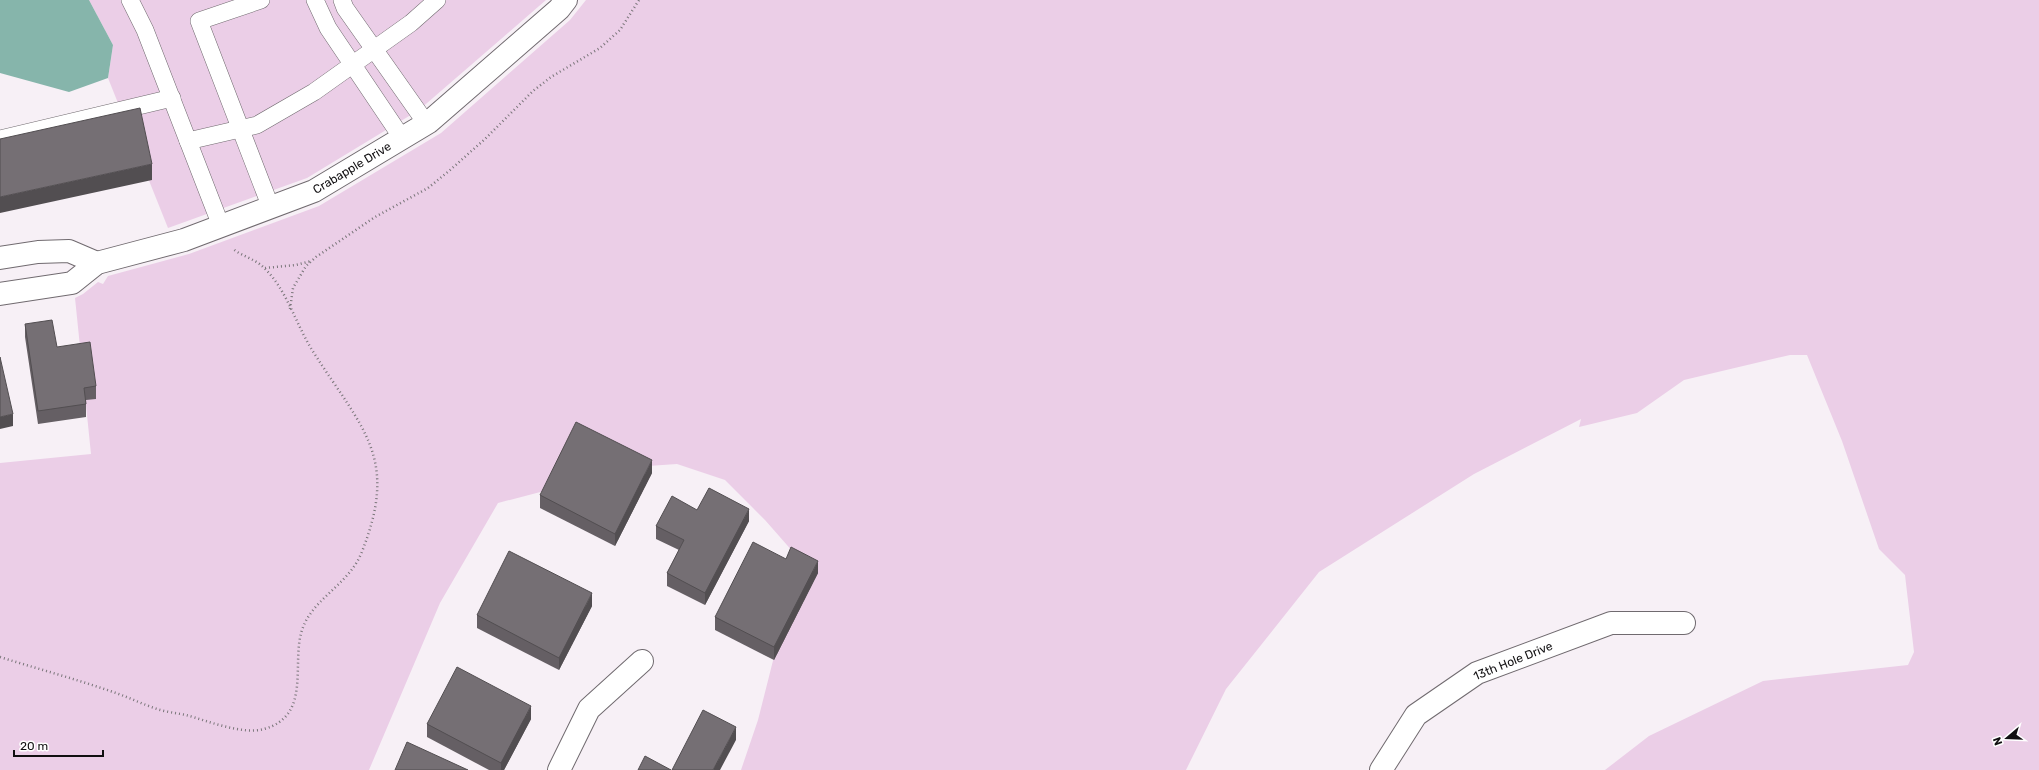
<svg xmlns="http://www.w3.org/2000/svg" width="2039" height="770" viewBox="0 0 2039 770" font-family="Rubik,sans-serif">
  <rect width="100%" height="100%" fill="#f7f0f6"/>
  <g fill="#ebcee7">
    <path d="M89 0H546L419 110 307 178 168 228 108 78 113 45Z"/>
    <path d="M586 0H2039V770H1605L1649 736 1763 681 1908 665 1914 652 1905 575 1879 549 1842 441 1807 355H1790L1684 380 1637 413 1579 427 1581 419 1474 474 1319 572 1226 689 1186 770H741L758 720 783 621 801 561 765 520 725 480 677 464 619 468 567 485 498 503 440 603 369 770H0V463L91 454 75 298 83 294 98 282 103 284 108 276 189 254 319 206 441 133 570 20Z"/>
  </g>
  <path fill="#86b5ab" d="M0 0H89L113 45 108 78 69 92 0 73Z"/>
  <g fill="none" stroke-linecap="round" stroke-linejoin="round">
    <g stroke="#706a6f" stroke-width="18">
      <g id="lane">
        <path d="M130 0 145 30 221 226"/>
        <path d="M261 0 199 21 271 208"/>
        <path d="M315 0 328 28 402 138"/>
        <path d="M342 0 345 8 426 123"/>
        <path d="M0 139 172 98"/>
        <path d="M188 141 257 125 314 92 411 23 437 0"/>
      </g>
    </g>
    <g stroke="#706a6f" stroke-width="24">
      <g id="street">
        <path d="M0 258 38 252 69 251 97 263"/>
        <path d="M0 294 72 283 97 263 184 240 314 191 429 122 559 9 566 0"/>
        <path d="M559 770 589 709 642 661"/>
        <path d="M1381 770 1416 715 1477 673 1611 623H1684"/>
      </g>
    </g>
    <g stroke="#7a767a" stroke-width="2.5" stroke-dasharray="1 3" stroke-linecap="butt">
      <path d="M265 268 296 265 311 261"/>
      <path d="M290 309 293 288 306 266 316 257 375 217 428 188 449 171 485 139 533 91 551 77 600 48 620 30 639 0"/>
      <path d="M0 657C38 669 76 679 113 692 128 697 142 704 157 709 166 712 176 713 186 715 208 721 242 735 264 729 312 716 291 663 302 630 312 599 348 585 361 554 400 458 363 430 314 353 296 326 287 288 262 266 254 259 242 256 233 249"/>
    </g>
    <use href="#lane" stroke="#fff" stroke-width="17"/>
    <use href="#street" stroke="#fff" stroke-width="22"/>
  </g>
  <g fill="#655f64">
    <path d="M25 324 57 347 96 386V399L86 400V417L38 424 25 337Z"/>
    <path d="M652 473 615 546 540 508V495Z"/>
    <path d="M697 510 749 521 705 605 667 586V573L679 550 656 539V526Z"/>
    <path d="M786 559 818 573 774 660 715 630V617Z"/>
    <path d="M592 606 559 670 477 628V615Z"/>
    <path d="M531 719 504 770H489L427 737V724Z"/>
  </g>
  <g fill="#524e51">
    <path d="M152 164V180L0 213V197Z"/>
    <path d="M13 414V426L0 429V417Z"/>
    <path d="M652 460V473L615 546V534Z"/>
    <path d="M749 509V521L705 605V593Z"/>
    <path d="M818 561V573L774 660V647Z"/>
    <path d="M592 593V606L559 670V658Z"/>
    <path d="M531 706V719L504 770H501V763Z"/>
    <path d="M736 727V740L720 770H713Z"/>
  </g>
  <g fill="#756f74" stroke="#524e51">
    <path d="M140 108 152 164 0 197V139Z"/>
    <path d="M52 320 57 347 90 342 96 386 84 388 86 404 38 411 25 324Z"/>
    <path d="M0 357 13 414 0 417Z"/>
    <path d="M576 422 652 460 615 534 540 495Z"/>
    <path d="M709 488 749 509 705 593 667 573 684 540 656 526 672 496 697 510Z"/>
    <path d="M753 542 786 559 791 547 818 561 774 647 715 617Z"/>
    <path d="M509 551 592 593 559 658 477 615Z"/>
    <path d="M457 667 531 706 501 763 427 724Z"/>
    <path d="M703 710 736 727 713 770H672Z"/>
    <path d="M407 742 468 770H395Z"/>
    <path d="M645 756 671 770H638Z"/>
  </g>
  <g text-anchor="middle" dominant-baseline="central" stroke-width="4" stroke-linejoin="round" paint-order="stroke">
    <g font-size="12" fill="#110f11" stroke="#fff">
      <text transform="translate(352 168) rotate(-31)">Crabapple Drive</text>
      <text transform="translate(1513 661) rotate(-22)">13th Hole Drive</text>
    </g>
  </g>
  <g transform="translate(2007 738) rotate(251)" stroke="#ffffff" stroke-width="3" paint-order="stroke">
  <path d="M0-3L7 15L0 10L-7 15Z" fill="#110f11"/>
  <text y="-6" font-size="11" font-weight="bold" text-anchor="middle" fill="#110f11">N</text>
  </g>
  <path d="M14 750v6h89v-6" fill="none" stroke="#110f11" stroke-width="2"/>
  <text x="20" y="750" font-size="12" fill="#110f11" stroke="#ffffff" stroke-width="3" paint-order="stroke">20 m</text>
</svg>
